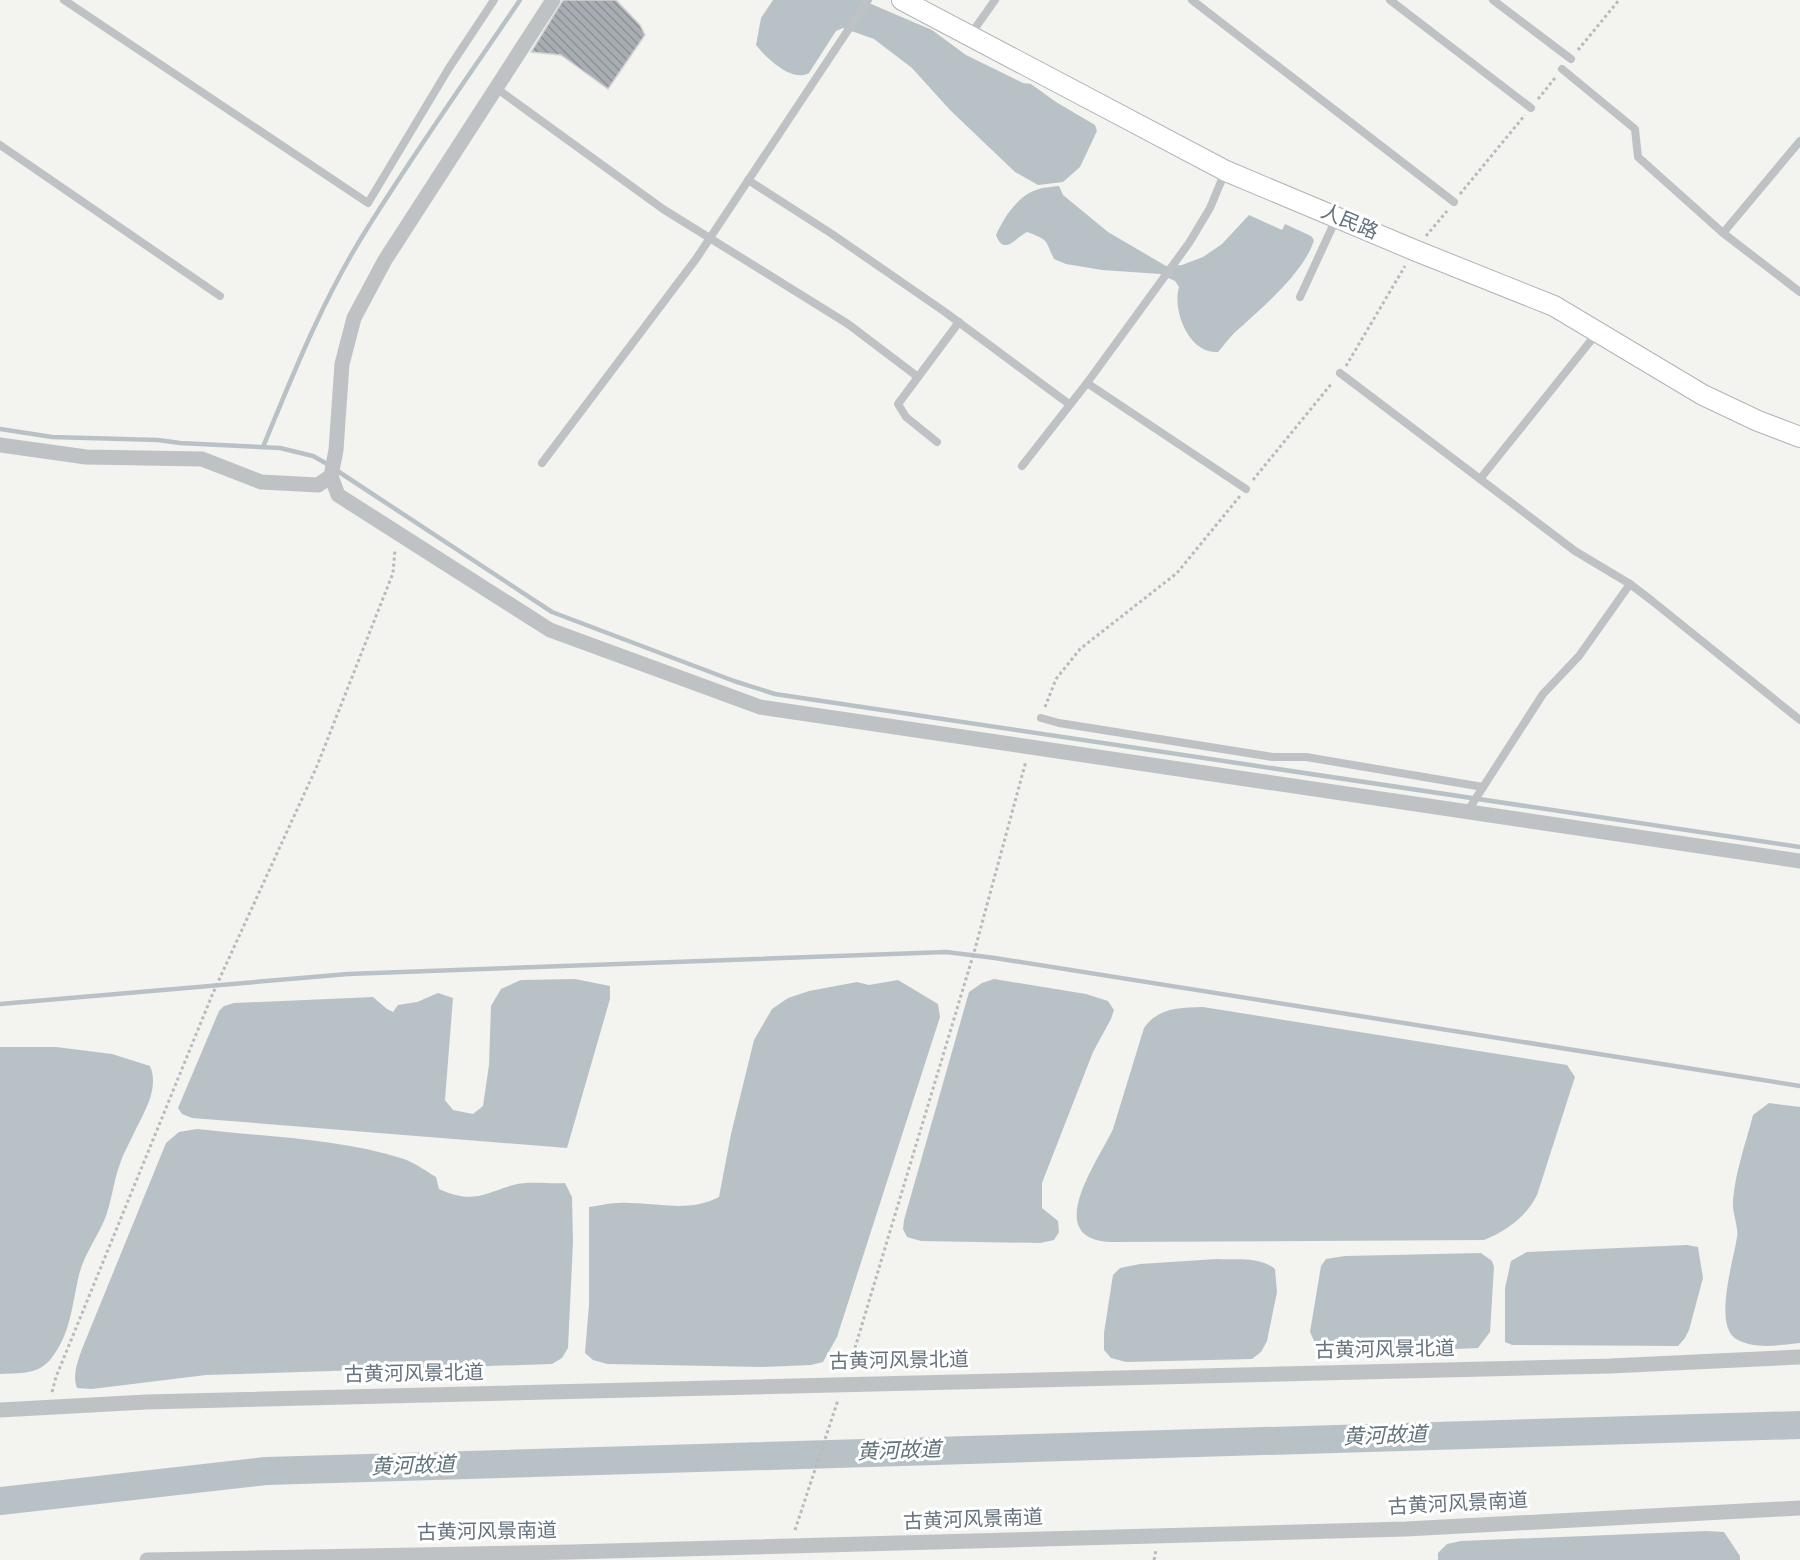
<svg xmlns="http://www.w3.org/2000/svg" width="1800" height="1560" viewBox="0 0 1800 1560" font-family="Overpass,'Noto Sans SC',sans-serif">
  <defs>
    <pattern id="building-back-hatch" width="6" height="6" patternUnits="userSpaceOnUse" patternTransform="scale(1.5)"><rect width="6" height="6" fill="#a7adb2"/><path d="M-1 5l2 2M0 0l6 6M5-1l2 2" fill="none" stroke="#8c9196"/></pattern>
  </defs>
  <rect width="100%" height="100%" fill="#f3f3f0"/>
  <g fill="#b8c2c6">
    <path d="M773 0H862L932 30 966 55 1023 83 1031 84 1056 102 1095 125 1097 131 1080 167 1063 182 1038 185 1015 172 950 110 912 68 874 39 843 28 836 31 809 73C792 83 766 58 756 45L761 18Z"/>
    <path d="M1059 186 1063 195 1108 232 1166 266 1182 265 1203 257 1222 244 1249 215 1282 230 1285 224 1311 236 1314 240C1305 271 1264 306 1241 327 1232 334 1226 343 1218 352 1189 354 1172 311 1179 287L1175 281 1160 274 1102 270 1066 264 1054 259C1045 240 1049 240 1027 232 1016 237 1004 257 996 235 1004 217 1019 194 1039 189 1045 187 1052 187 1059 186Z"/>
    <path d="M575 979 610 986V999L567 1148 192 1118 182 1114 178 1108 219 1011 224 1006 234 1003 373 997 387 1009 393 1012 398 1005 417 1002 438 993 453 998 445 1100 453 1110 473 1114 483 1106 489 1065 491 1006 501 989 521 980Z"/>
    <path d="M994 979 1086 994 1108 1001 1114 1010 1111 1019 1093 1052 1042 1183V1208L1058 1221 1059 1232 1054 1240 1040 1243 921 1241 907 1237 903 1229 904 1220 969 992 982 983Z"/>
    <path d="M898 980 938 1004 940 1017 837 1337 823 1362 811 1365 763 1367 607 1364 593 1360 585 1353 589 1305V1207C598 1206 608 1203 617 1203 651 1201 688 1214 719 1197L731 1134 754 1040 772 1009 788 998 809 991 857 982 869 985Z"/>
    <path d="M1203 1007 1567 1065 1575 1077 1537 1195C1526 1217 1506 1231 1484 1240L1111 1242C1040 1239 1099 1160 1113 1129L1144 1028C1159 1007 1179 1008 1203 1007Z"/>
    <path d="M0 1047H56L112 1054 150 1066C160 1089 143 1114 133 1135 129 1144 123 1154 120 1164 113 1182 112 1202 104 1221 96 1239 84 1255 79 1275 72 1304 71 1335 50 1360 37 1375 19 1373 0 1374Z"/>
    <path d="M1769 1103 1800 1107V1343C1780 1345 1755 1350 1736 1339 1713 1325 1734 1259 1737 1237 1739 1228 1732 1213 1733 1201 1735 1172 1746 1143 1753 1115Z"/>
    <path d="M197 1129C265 1137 338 1138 404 1159 415 1163 426 1171 436 1177L439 1189C475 1205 483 1193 517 1184 532 1181 550 1184 565 1183L572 1197 573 1242 568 1348 562 1358 552 1364 206 1375 92 1389 77 1388C72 1375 78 1361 82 1349L166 1143 179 1132Z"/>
    <path d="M1687 1245 1698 1247 1703 1278 1689 1330 1685 1338 1678 1346 1512 1345 1505 1342V1288L1511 1261 1527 1252Z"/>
    <path d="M1481 1253 1492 1261 1494 1267 1490 1332 1478 1348 1341 1354 1324 1349 1315 1343 1310 1332 1321 1266 1326 1259 1345 1256Z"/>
    <path d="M1217 1259C1237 1260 1259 1256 1275 1269L1277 1292 1267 1341 1261 1352 1252 1359 1126 1362 1111 1358 1104 1350V1333L1113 1275 1120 1268 1140 1264Z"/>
    <path d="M1706 1531 1724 1532 1740 1556V1560H1438V1553L1447 1544 1461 1541Z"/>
  </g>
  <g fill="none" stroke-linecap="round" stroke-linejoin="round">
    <g stroke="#b8c2c6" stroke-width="4.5">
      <path d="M0 429 52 437 158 440 180 443 280 448 313 456 329 465"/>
      <path d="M263 447C293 374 323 299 365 232 414 153 468 77 520 0"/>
      <path d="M336 470 552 612 734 681 775 694 1800 847"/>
      <path d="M0 1004 348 974 946 952 995 958 1800 1086"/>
    </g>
    <path stroke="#b8c2c6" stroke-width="28" d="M0 1501 266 1471 1800 1425"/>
  </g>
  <path fill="url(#building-back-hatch)" stroke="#d4d4d2" stroke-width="1.5" d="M563 0H616L640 25 645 35 608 89 561 55 531 52Z"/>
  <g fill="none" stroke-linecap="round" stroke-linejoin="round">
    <g stroke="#b1b5b9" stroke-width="22">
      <path id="secondary" d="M902 0 1226 171 1414 250 1554 306 1703 395 1758 421 1800 437"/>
    </g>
    <g stroke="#b8babc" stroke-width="3" stroke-dasharray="3 3" stroke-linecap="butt">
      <path d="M1578 50 1619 0"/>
      <path d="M1538 99 1555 78"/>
      <path d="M1460 194 1525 115"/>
      <path d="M1426 236 1447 211"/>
      <path d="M1346 366 1405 266"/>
      <path d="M1253 480 1332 383"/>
      <path d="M1045 707 1056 679 1080 649 1177 573 1240 496"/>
      <path d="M848 1371 975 949 1026 761"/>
      <path d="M52 1392 56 1377 213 993 317 766 393 573 395 549"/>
      <path d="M795 1530 838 1400"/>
      <path d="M1154 1560 1156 1550"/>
    </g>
    <g stroke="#bfc2c5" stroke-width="8">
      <path d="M64 0 368 203 449 68 494 0"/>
      <path d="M1192 0 1454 202"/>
      <path d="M1390 0 1531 108"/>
      <path d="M1493 0 1571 59"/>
      <path d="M971 34 995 0"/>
      <path d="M1562 69 1635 129 1638 157 1723 233 1800 292"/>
      <path d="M496 88 663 209 848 324 918 377"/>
      <path d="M0 145 220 296"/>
      <path d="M748 180 832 234 945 312 1069 404"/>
      <path d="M1723 233 1800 141"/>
      <path d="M1300 297 1336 219"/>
      <path d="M1340 373 1575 551 1630 584 1651 600 1800 720"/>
      <path d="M1087 383 1246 489"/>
      <path d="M937 442 906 417 898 404 959 322"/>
      <path d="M542 463 696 259 868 0"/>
      <path d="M1022 466 1087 383 1189 243 1210 208 1225 172"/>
      <path d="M1480 479 1597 333"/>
      <path d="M1041 718 1059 723 1273 757H1306L1483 787"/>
      <path d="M1467 812 1543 694 1579 656 1630 584"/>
    </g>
    <g stroke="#bfc2c5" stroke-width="15">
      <path d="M0 445 86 457 202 459 261 482 318 485 331 476 336 450 342 364 354 318 385 260 553 0"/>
      <path d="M331 476 338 495 550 630 760 707 1800 861"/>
      <path d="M0 1410 146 1402 1610 1366 1800 1357"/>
      <path d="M147 1560 571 1552 1406 1529 1800 1508"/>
    </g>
    <use href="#secondary" stroke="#fff" stroke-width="20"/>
  </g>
  <g text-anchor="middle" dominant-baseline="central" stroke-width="6" stroke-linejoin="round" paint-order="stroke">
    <g font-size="20" fill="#65727e" stroke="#fff">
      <text transform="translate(1349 223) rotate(23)">人民路</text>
      <text transform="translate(1385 1351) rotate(-1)">古黄河风景北道</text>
      <text transform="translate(899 1362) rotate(-1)">古黄河风景北道</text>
      <text transform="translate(414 1375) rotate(-1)">古黄河风景北道</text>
      <text transform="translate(1458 1505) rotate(-3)">古黄河风景南道</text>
      <text transform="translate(973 1521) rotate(-2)">古黄河风景南道</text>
      <text transform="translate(487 1533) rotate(-1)">古黄河风景南道</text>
    </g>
    <g font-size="21" font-style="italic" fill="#61737b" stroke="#fff">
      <text transform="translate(1385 1437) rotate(-2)">黄河故道</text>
      <text transform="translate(899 1452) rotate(-2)">黄河故道</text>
      <text transform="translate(413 1467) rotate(-2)">黄河故道</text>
    </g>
  </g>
</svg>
